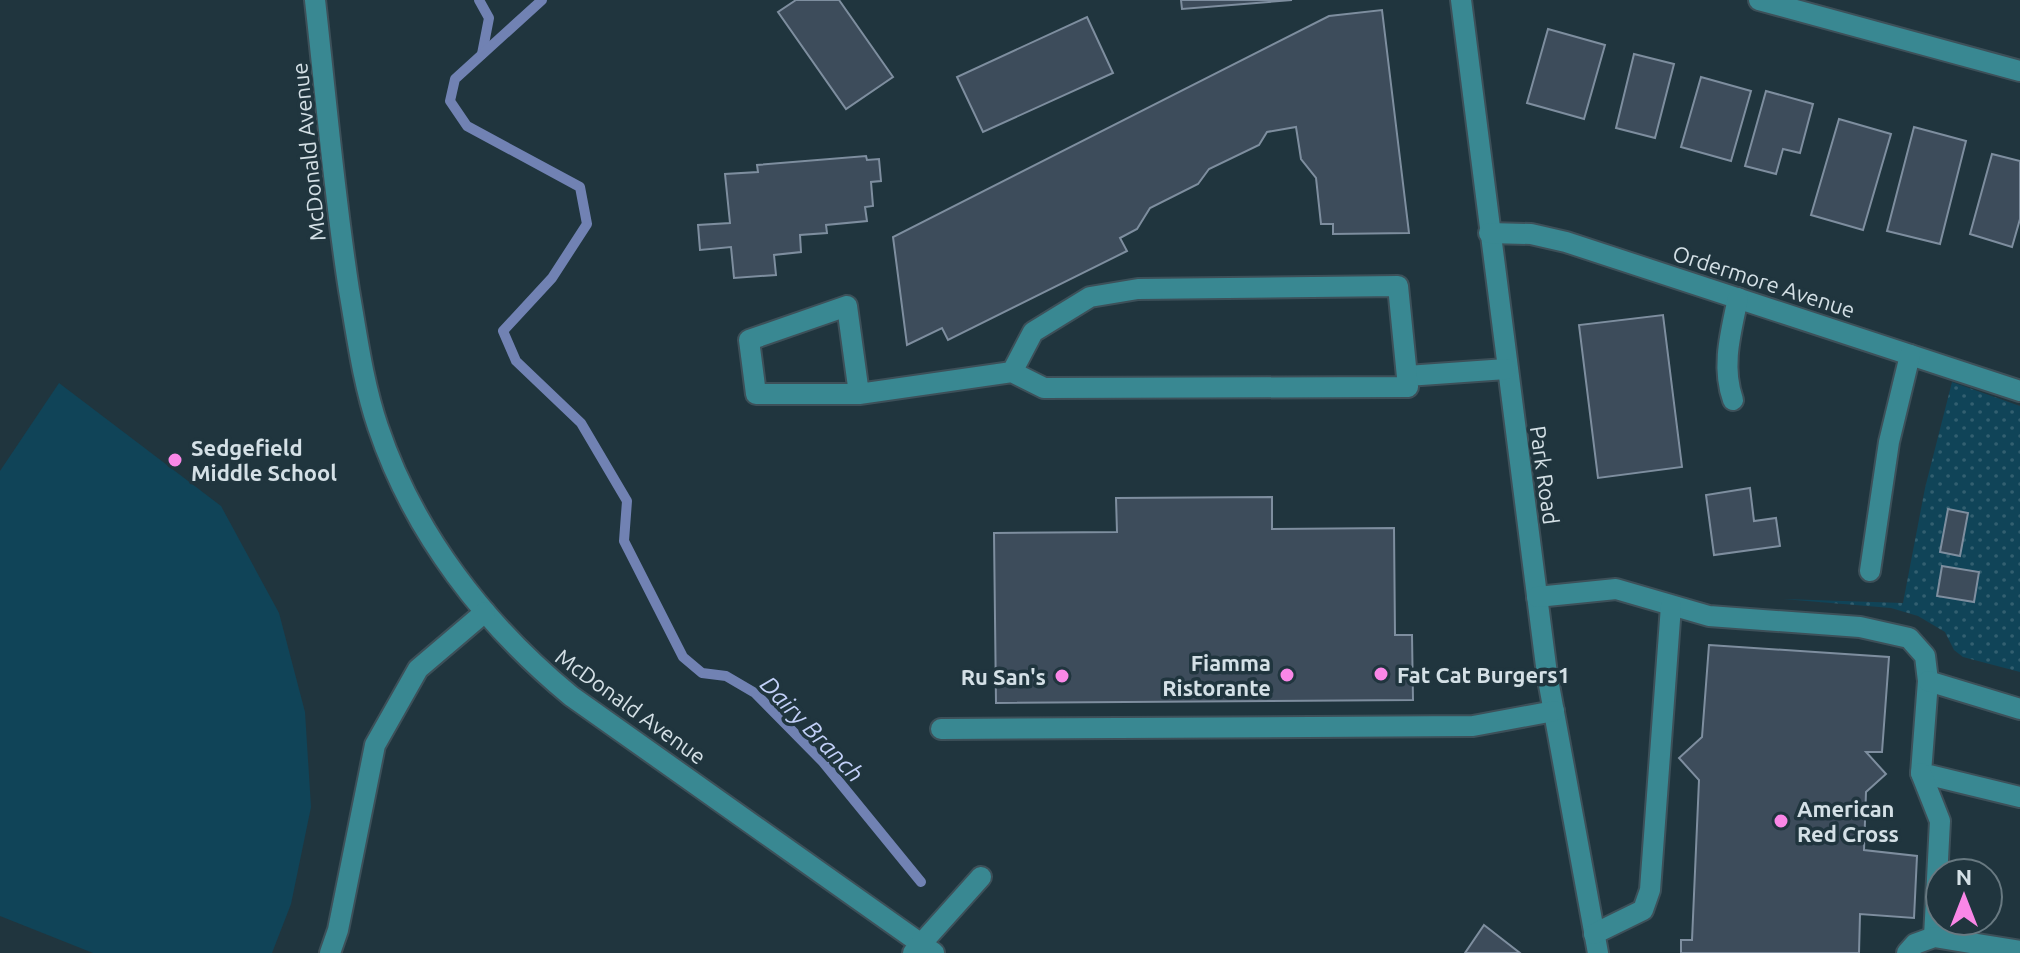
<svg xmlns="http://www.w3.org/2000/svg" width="2020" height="953" viewBox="0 0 2020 953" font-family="Ubuntu,sans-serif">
  <defs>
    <pattern id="grass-dots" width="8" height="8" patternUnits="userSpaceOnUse" patternTransform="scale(2)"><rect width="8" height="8" fill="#104458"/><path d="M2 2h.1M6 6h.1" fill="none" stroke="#325f70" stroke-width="1.8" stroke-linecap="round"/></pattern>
  </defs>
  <rect width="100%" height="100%" fill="#20353e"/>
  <path fill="url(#grass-dots)" d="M1952 382 2020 406V672L1963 657 1954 650 1945 632 1918 616 1891 608 1783 599 1903 603 1925 488Z"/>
  <path fill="#104458" d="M59 383 221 506 279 613 305 712 311 807 291 904 272 953H93L0 916V471Z"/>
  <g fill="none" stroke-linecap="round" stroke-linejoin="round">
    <g stroke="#7182b3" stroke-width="10">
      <path d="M479 0 489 18 482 54"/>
      <path d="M542 0 455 79 450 101 467 126 580 187 587 224 552 278 503 331 516 361 581 423 627 501 624 541 683 657 702 673 726 676 755 693 823 762 921 882"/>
    </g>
  </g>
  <g fill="#3d4c5b" stroke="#7e8e9f" stroke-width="2">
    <path d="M796 0H839L893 77 846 109 778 12Z"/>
    <path d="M1181 0H1292L1182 9Z"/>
    <path d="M1382 10 1409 233 1333 234V224H1321L1316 178 1301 159 1296 127 1267 132 1259 145 1209 169 1198 184 1150 208 1137 229 1120 238 1127 251 948 340 942 328 907 345 893 237 1329 16Z"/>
    <path d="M1087 17 1113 73 983 132 957 77Z"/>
    <path d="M1548 29 1605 45 1584 119 1527 103Z"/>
    <path d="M1634 54 1674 64 1655 138 1616 128Z"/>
    <path d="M1701 77 1751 91 1731 161 1681 147Z"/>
    <path d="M1766 91 1813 104 1800 153 1783 149 1776 174 1745 166Z"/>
    <path d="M1839 119 1891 134 1863 230 1811 215Z"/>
    <path d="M1914 127 1966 141 1940 244 1887 231Z"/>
    <path d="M1992 154 2020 161V219L2012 247 1970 234Z"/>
    <path d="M866 156 867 160 879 159 881 181 871 182 873 206 865 207 867 221 826 225 827 233 800 235 801 252 774 255 776 275 734 278 731 247 700 250 698 225 730 223 725 174 758 172 757 165Z"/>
    <path d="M1663 315 1682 467 1598 478 1579 325Z"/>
    <path d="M1750 488 1754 521 1776 518 1780 546 1714 555 1706 495Z"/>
    <path d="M1272 497V529L1394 528 1395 635H1412L1413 700 996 703 994 533 1117 532 1116 498Z"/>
    <path d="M1948 509 1968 513 1960 556 1940 552Z"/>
    <path d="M1942 566 1979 572 1974 602 1937 596Z"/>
    <path d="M1709 645 1889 657 1882 752H1866L1886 774 1866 792 1864 850 1917 856 1914 918 1860 914 1859 953H1681V940H1692L1699 780 1679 758 1702 737Z"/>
    <path d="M1484 925 1520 953H1465Z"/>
  </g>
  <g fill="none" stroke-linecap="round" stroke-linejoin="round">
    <g stroke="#3d5059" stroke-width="24">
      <g id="minor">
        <path d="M315 0C326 97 334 194 349 290 357 336 363 383 378 427 414 534 485 625 571 696L934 953"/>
        <path d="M1461 0 1547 674 1598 953"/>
        <path d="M1759 0 2020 71"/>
        <path d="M1489 233 1531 234 1566 242 2020 391"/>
        <path d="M1407 376 1506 369"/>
        <path d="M859 394 847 306 749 340 756 394H859L1012 372 1033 332 1090 297 1138 289 1398 286 1408 387 1044 388 1012 372"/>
        <path d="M1733 400C1721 366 1731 332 1738 298"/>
        <path d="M1870 571 1889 442 1910 355"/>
        <path d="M1537 597 1616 589 1709 616 1860 627 1909 638 1925 656 1928 681 1921 773 2020 797"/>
        <path d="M1928 681 2020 709"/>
        <path d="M941 729 1473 726 1554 711"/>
        <path d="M1921 773 1940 821 1934 937"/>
        <path d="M1594 934 1643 910 1650 890 1671 606"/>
        <path d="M330 953 338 930 375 745 418 669 485 612"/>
        <path d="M913 953 981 877"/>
        <path d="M1907 953 1915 944 1934 937 2020 951"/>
      </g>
    </g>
    <use href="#minor" stroke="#398892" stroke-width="20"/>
  </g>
  <g fill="#fa87e7" stroke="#20353e" stroke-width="3">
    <circle cx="175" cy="460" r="8"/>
    <circle cx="1381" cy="674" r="8"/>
    <circle cx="1287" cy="675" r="8"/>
    <circle cx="1062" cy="676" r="8"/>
    <circle cx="1781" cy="821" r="8"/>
  </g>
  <g text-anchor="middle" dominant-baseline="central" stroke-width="7" stroke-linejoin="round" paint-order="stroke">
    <g font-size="22" fill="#d4e0e6" stroke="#20353e">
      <text transform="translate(308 152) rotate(-96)">McDonald Avenue</text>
      <text transform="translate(1764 281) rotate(18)">Ordermore Avenue</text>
      <text transform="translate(1545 475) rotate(82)">Park Road</text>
      <text transform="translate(631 706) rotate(36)">McDonald Avenue</text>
    </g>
    <g font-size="22" font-weight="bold" fill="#d4e0e6" stroke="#20353e" text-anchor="start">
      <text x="191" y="447">Sedgefield<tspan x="191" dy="25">Middle School</tspan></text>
      <text x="1271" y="662" text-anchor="end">Fiamma<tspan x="1271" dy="25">Ristorante</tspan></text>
      <text x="1397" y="674">Fat Cat Burgers1</text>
      <text x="1046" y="676" text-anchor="end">Ru San's</text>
      <text x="1797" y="808">American<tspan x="1797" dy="25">Red Cross</tspan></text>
    </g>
    <g font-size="24" font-style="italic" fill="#c2d0f8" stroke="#20353e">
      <text transform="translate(812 729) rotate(46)">Dairy Branch</text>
    </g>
  </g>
  <g transform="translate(1964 897)"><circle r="38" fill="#20353e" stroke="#687981" stroke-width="2"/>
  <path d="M0-6L14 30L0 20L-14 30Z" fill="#fa87e7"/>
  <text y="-12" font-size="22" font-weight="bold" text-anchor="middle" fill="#d4e0e6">N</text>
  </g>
</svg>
